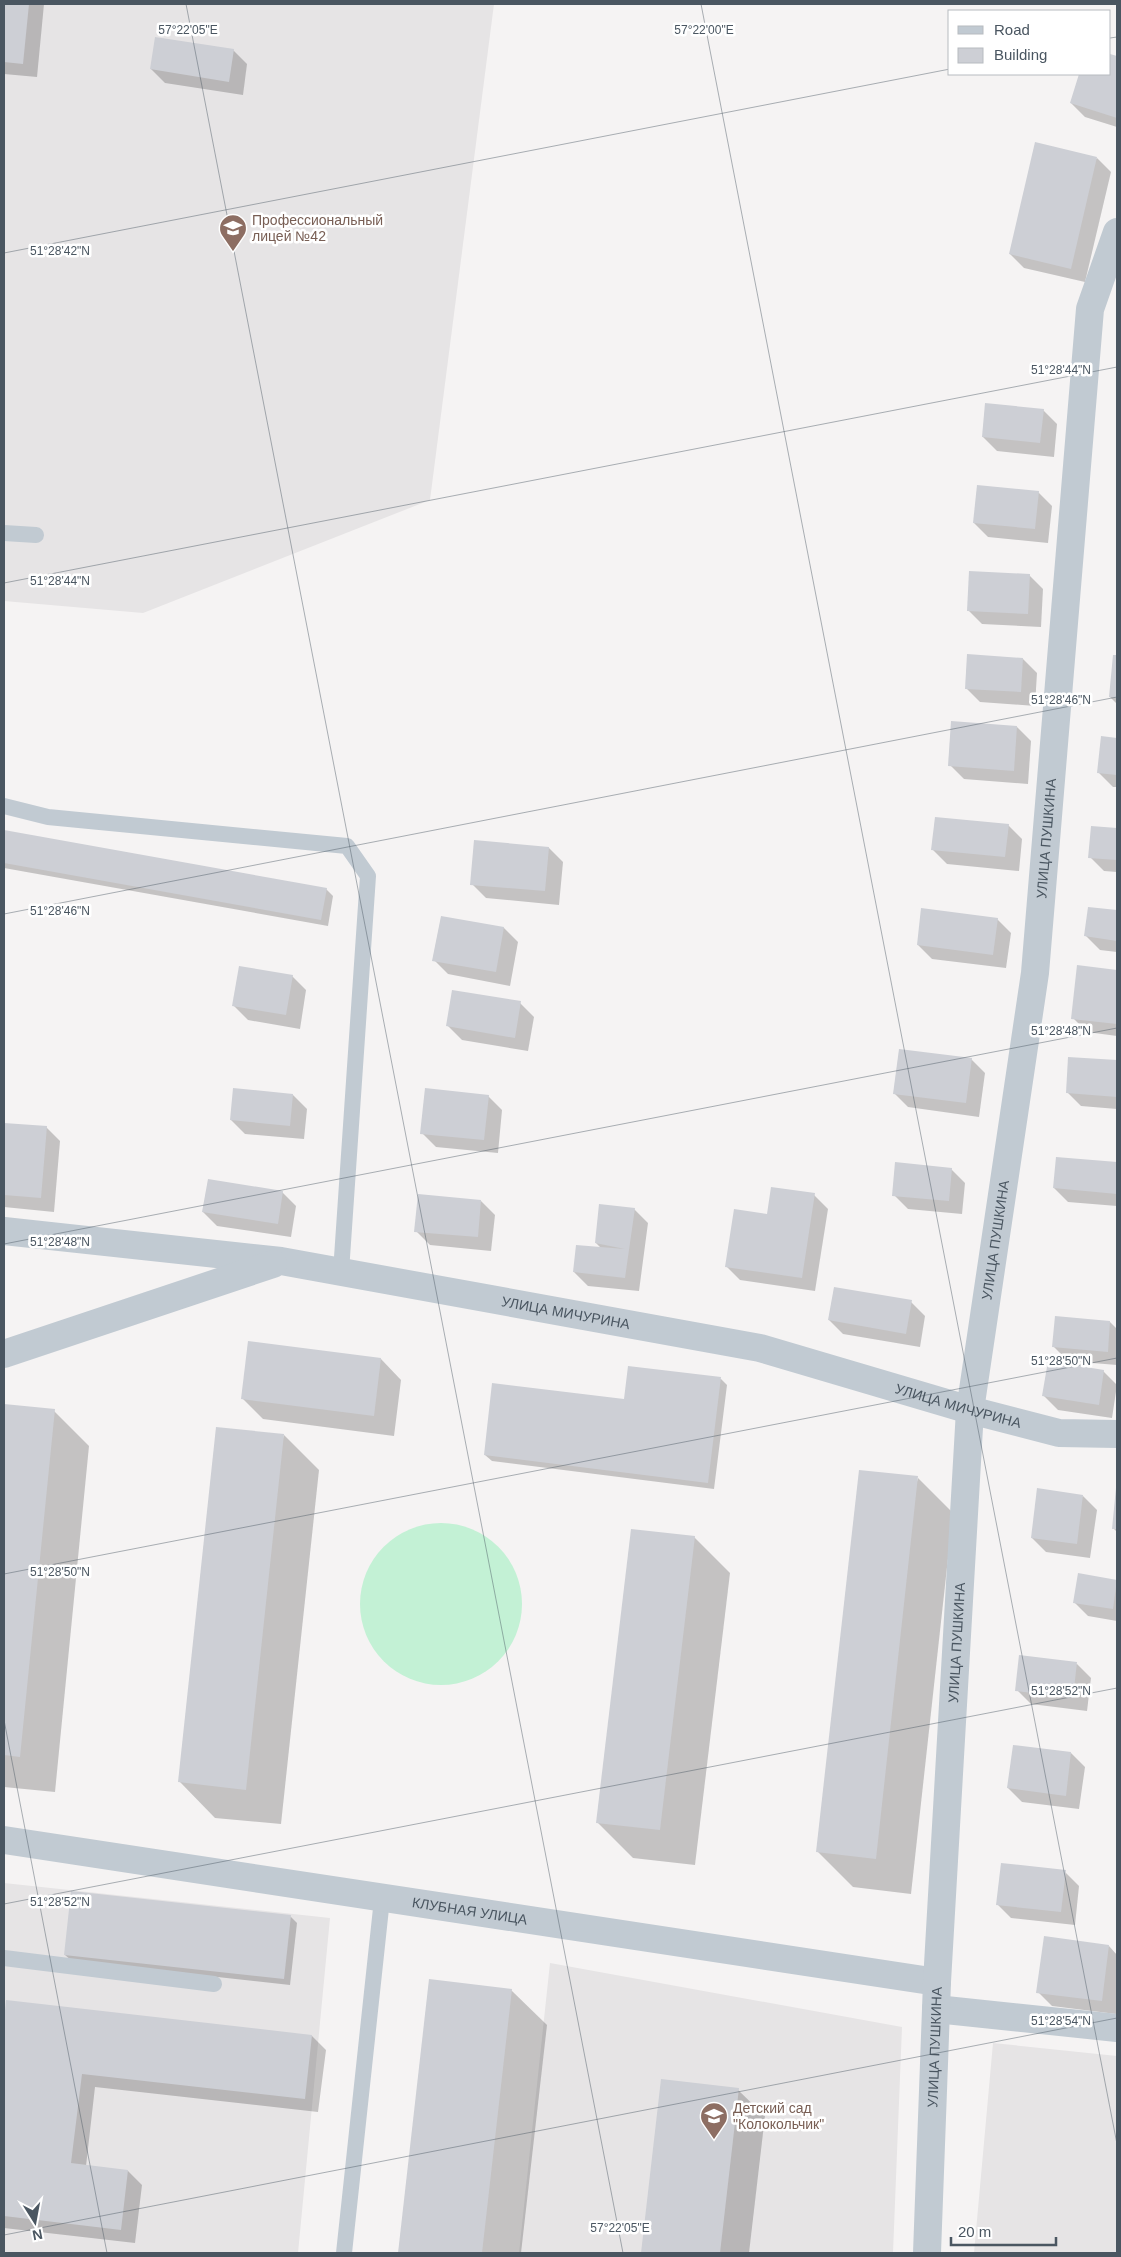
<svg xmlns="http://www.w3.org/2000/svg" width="1121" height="2257" viewBox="0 0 1121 2257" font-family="Arial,sans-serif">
  <rect width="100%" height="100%" fill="#f5f3f3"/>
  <g fill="#e6e4e5">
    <path d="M4 4H494L430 500 143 613 4 601Z"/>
    <path d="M4 1883 330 1918 298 2253H4Z"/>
    <path d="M550 1963 902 2027 893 2253H519Z"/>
    <path d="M993 2043 1117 2056V2253H974Z"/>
  </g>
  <circle fill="#c3f1d5" cx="441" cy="1604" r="81"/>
  <g fill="#0003">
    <path d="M4 4H44L37 77 4 74Z"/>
    <path d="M233 50 247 64 243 95 165 83 151 69Z"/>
    <path d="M1110 55 1117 57V127L1085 117 1071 103 1080 74H1110Z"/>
    <path d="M1097 158 1111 172 1085 282 1024 268 1010 254Z"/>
    <path d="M1043 410 1057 424 1054 457 997 451 983 437Z"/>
    <path d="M1038 492 1052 506 1048 543 988 537 974 523Z"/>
    <path d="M1029 575 1043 589 1041 627 982 624 968 610Z"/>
    <path d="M1114 656H1117V704L1110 697Z"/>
    <path d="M1023 659 1037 673 1035 706 980 702 966 688Z"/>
    <path d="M1017 727 1031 741 1028 784 964 779 950 765Z"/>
    <path d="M1102 738 1117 739V787H1113L1099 773Z"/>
    <path d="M1008 825 1022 839 1019 871 947 864 933 850Z"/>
    <path d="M1092 827 1117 829V872L1104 871 1090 857Z"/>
    <path d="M4 831 326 889 333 896 328 926 4 868Z"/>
    <path d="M549 848 563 862 559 905 486 898 472 884Z"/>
    <path d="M1089 908 1117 912V952L1100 950 1086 936Z"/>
    <path d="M442 917 504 928 518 942 510 986 448 974 434 960Z"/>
    <path d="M997 919 1011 933 1006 968 932 959 918 945Z"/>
    <path d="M1078 967 1117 971V1036L1087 1032 1073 1018Z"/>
    <path d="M292 976 306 990 300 1029 248 1020 234 1006Z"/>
    <path d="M520 1003 534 1017 528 1051 462 1040 448 1026Z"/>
    <path d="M1069 1058 1117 1062V1109L1081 1106 1067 1092Z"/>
    <path d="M971 1059 985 1073 979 1117 908 1107 894 1093Z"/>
    <path d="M293 1095 307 1109 304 1139 245 1134 231 1120Z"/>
    <path d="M488 1096 502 1110 498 1153 436 1147 422 1133Z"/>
    <path d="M4 1124 46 1127 60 1141 54 1212 4 1207Z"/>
    <path d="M1057 1158 1117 1163V1206L1068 1202 1054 1188Z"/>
    <path d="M951 1169 965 1183 962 1214 908 1209 894 1195Z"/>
    <path d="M282 1192 296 1206 291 1237 217 1226 203 1212Z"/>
    <path d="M814 1195 828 1209 815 1291 740 1280 726 1266 768 1215Z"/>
    <path d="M481 1201 495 1215 491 1251 430 1245 416 1231Z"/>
    <path d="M634 1209 648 1223 639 1291 588 1286 574 1272 601 1248 596 1243Z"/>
    <path d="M911 1302 925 1316 920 1347 843 1334 829 1320Z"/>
    <path d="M1110 1322 1117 1329V1365L1068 1361 1054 1347Z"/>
    <path d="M381 1359 401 1380 394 1436 263 1419 243 1399Z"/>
    <path d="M1103 1371 1117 1385 1112 1418 1058 1410 1044 1396Z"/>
    <path d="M721 1379 727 1385 714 1489 492 1461 485 1455 625 1401Z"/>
    <path d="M4 1406 54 1411 89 1446 55 1792 4 1787Z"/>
    <path d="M284 1435 319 1470 281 1824 215 1818 180 1782Z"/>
    <path d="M918 1478 953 1513 911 1894 853 1887 818 1852Z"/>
    <path d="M1117 1491V1532L1114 1529Z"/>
    <path d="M1083 1496 1097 1510 1090 1558 1046 1552 1032 1538Z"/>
    <path d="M694 1537 730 1573 695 1865 633 1858 597 1822Z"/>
    <path d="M1079 1575 1117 1581V1621L1088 1616 1074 1602Z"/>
    <path d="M1077 1664 1091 1678 1087 1711 1031 1704 1017 1690Z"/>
    <path d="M1071 1753 1085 1767 1079 1809 1022 1802 1008 1788Z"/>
    <path d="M1065 1872 1079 1886 1075 1925 1011 1918 997 1904Z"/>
    <path d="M290 1916 297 1923 290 1985 72 1961 65 1955Z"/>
    <path d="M1109 1946 1117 1955 1116 2014 1052 2006 1038 1992Z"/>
    <path d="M430 1981 511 1990 547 2025 521 2253H399Z"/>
    <path d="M7 2001 312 2036 326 2050 318 2112 95 2087 86 2166 128 2171 142 2185 135 2243 4 2228V2032Z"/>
    <path d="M662 2081 738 2090 765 2116 749 2253H642Z"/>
  </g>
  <g fill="#cdcfd5">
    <path d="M4 4H29L23 64 4 62Z"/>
    <path d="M155 37 234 49 229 82 150 69Z"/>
    <path d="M1110 54 1117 56V118L1070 103 1079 74H1110Z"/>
    <path d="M1035 142 1097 157 1071 269 1009 254Z"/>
    <path d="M985 403 1044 409 1040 443 982 437Z"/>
    <path d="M977 485 1039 491 1035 529 973 523Z"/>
    <path d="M969 571 1030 574 1028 614 967 611Z"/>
    <path d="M967 654 1023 658 1021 692 965 689Z"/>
    <path d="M1113 655H1117V698L1109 697Z"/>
    <path d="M951 721 1017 726 1014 771 948 766Z"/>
    <path d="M1101 736 1117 738V775L1097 773Z"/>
    <path d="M935 817 1009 824 1005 857 931 850Z"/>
    <path d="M1091 826 1117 828V860L1088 858Z"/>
    <path d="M4 830 327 888 321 920 4 863Z"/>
    <path d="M474 840 549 847 545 891 470 885Z"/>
    <path d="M1088 907 1117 910V941L1084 936Z"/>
    <path d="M921 908 998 918 993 955 917 945Z"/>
    <path d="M441 916 504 927 496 972 432 961Z"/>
    <path d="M1077 965 1117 970V1024L1071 1019Z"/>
    <path d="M239 966 293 975 286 1015 232 1006Z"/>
    <path d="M452 990 521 1001 515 1038 446 1026Z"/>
    <path d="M899 1049 972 1058 966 1103 893 1094Z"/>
    <path d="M1068 1057 1117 1060V1097L1066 1093Z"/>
    <path d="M233 1088 293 1094 290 1126 230 1120Z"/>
    <path d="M425 1088 489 1095 484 1140 420 1134Z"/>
    <path d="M4 1123 47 1126 41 1198 4 1195Z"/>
    <path d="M1056 1157 1117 1162V1194L1053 1188Z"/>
    <path d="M895 1162 952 1168 949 1201 892 1196Z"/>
    <path d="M208 1179 283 1191 278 1224 202 1212Z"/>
    <path d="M771 1187 815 1193 802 1278 725 1267 734 1209 767 1214Z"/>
    <path d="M418 1194 481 1200 478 1237 414 1232Z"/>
    <path d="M599 1204 635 1208 625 1278 573 1272 576 1245 625 1249 595 1243Z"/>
    <path d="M834 1287 912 1300 906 1334 828 1320Z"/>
    <path d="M1055 1316 1110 1321 1108 1352 1052 1347Z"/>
    <path d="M248 1341 381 1358 374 1416 241 1399Z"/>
    <path d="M1048 1361 1104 1370 1099 1405 1042 1396Z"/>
    <path d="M628 1366 721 1377 708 1483 484 1455 492 1383 624 1399Z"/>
    <path d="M4 1404 55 1409 20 1757 4 1755Z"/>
    <path d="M216 1427 284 1434 246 1790 178 1782Z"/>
    <path d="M859 1470 918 1476 876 1859 816 1852Z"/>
    <path d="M1037 1488 1083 1495 1077 1544 1031 1538Z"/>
    <path d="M1116 1488H1117V1529H1112Z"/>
    <path d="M631 1529 695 1536 660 1830 596 1823Z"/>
    <path d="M1078 1573 1117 1580 1113 1609 1073 1603Z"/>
    <path d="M1019 1655 1077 1662 1073 1698 1015 1691Z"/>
    <path d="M1013 1745 1071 1752 1066 1796 1007 1788Z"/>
    <path d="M1001 1863 1066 1870 1061 1912 996 1905Z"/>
    <path d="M71 1891 291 1915 284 1979 64 1955Z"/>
    <path d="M1044 1936 1109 1945 1102 2001 1036 1993Z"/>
    <path d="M429 1979 512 1989 482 2253H398Z"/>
    <path d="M6 2000 312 2035 305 2099 82 2074 71 2163 128 2170 121 2230 4 2216V2021Z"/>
    <path d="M661 2079 739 2088 720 2253H641Z"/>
  </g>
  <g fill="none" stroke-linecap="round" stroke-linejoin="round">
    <g stroke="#c1cad2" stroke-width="16">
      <path d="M4 533 36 535"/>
      <path d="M4 806 48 817 347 846 368 876 341 1272"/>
      <path d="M4 1958 214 1984"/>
      <path d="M344 2253 382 1899"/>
    </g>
    <g stroke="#c1cad2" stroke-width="28">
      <path id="s1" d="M4 1231 281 1261 760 1348 970 1410 1059 1433 1117 1434"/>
      <path d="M4 1354 273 1264"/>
      <path id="s2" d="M4 1840 937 1982"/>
      <path d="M936 2009 1117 2028"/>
      <path id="s3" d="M927 2253 937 1982 970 1410 1035 973 1090 309 1117 232"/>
    </g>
  </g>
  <path fill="none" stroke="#4a5661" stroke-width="1" stroke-opacity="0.45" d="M186 4 623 2253M701 4 1117 2144M1110 38 1117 37M4 253 950 69M4 583 1117 367M4 914 1117 697M4 1244 1117 1028M4 1574 1117 1358M4 1720 107 2253M4 1904 1117 1688M4 2235 1117 2018"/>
  <defs>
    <g id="school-pin" transform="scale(1.4375)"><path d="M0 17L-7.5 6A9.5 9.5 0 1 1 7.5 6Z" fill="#8d6e63" stroke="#fff"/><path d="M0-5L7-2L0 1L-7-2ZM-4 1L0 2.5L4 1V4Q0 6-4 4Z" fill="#fff"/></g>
  </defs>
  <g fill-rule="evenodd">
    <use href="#school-pin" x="233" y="228"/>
    <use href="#school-pin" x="714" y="2116"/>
  </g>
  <g text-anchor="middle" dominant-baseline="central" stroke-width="5" stroke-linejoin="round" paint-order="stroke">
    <g font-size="14" fill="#785e54" stroke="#fff" text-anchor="start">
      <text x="252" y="220">Профессиональный<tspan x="252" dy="16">лицей №42</tspan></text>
      <text x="733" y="2108">Детский сад<tspan x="733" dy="16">"Колокольчик"</tspan></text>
    </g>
    <g font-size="14" fill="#4a5661" stroke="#fff">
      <text stroke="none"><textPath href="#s3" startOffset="1421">УЛИЦА ПУШКИНА</textPath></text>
      <text stroke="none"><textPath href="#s3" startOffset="1016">УЛИЦА ПУШКИНА</textPath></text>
      <text stroke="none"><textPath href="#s1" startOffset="568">УЛИЦА МИЧУРИНА</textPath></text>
      <text stroke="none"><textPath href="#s1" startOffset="972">УЛИЦА МИЧУРИНА</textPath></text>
      <text stroke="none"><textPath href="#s3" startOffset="611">УЛИЦА ПУШКИНА</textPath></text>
      <text stroke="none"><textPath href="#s2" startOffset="471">КЛУБНАЯ УЛИЦА</textPath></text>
      <text stroke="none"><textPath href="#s3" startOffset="206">УЛИЦА ПУШКИНА</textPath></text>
    </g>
  </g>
  <g font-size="12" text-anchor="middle" fill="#4a5661" stroke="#fff" stroke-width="5" stroke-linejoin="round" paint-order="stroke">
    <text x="188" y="34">57°22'05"E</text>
    <text x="704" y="34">57°22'00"E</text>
    <text x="60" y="255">51°28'42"N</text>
    <text x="1061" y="374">51°28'44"N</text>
    <text x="60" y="585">51°28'44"N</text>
    <text x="1061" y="704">51°28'46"N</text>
    <text x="60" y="915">51°28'46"N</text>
    <text x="1061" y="1035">51°28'48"N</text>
    <text x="60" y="1246">51°28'48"N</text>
    <text x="1061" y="1365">51°28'50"N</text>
    <text x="60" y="1576">51°28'50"N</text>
    <text x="1061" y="1695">51°28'52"N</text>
    <text x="60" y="1906">51°28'52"N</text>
    <text x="1061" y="2025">51°28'54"N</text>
    <text x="620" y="2232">57°22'05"E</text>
  </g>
  <rect width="1121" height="2257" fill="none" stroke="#4a5661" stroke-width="10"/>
  <rect x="948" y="10" width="162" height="65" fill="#ffffff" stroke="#b7bbc0"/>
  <rect x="958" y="26" width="25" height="8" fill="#c1cad2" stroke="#b7bbc0"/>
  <text x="994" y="35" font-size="15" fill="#4a5661">Road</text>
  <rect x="958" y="48" width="25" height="15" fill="#cdcfd5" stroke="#b7bbc0"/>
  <text x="994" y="60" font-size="15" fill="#4a5661">Building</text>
  <g transform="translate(35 2222) rotate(169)" stroke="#ffffff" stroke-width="4" paint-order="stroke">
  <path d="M0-4L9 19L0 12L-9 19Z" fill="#4a5661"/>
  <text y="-8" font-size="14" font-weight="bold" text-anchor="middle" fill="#4a5661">N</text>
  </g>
  <path d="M951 2237v8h105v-8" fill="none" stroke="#4a5661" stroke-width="2.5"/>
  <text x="958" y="2237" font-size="15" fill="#4a5661" stroke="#ffffff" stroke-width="4" paint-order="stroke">20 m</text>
</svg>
